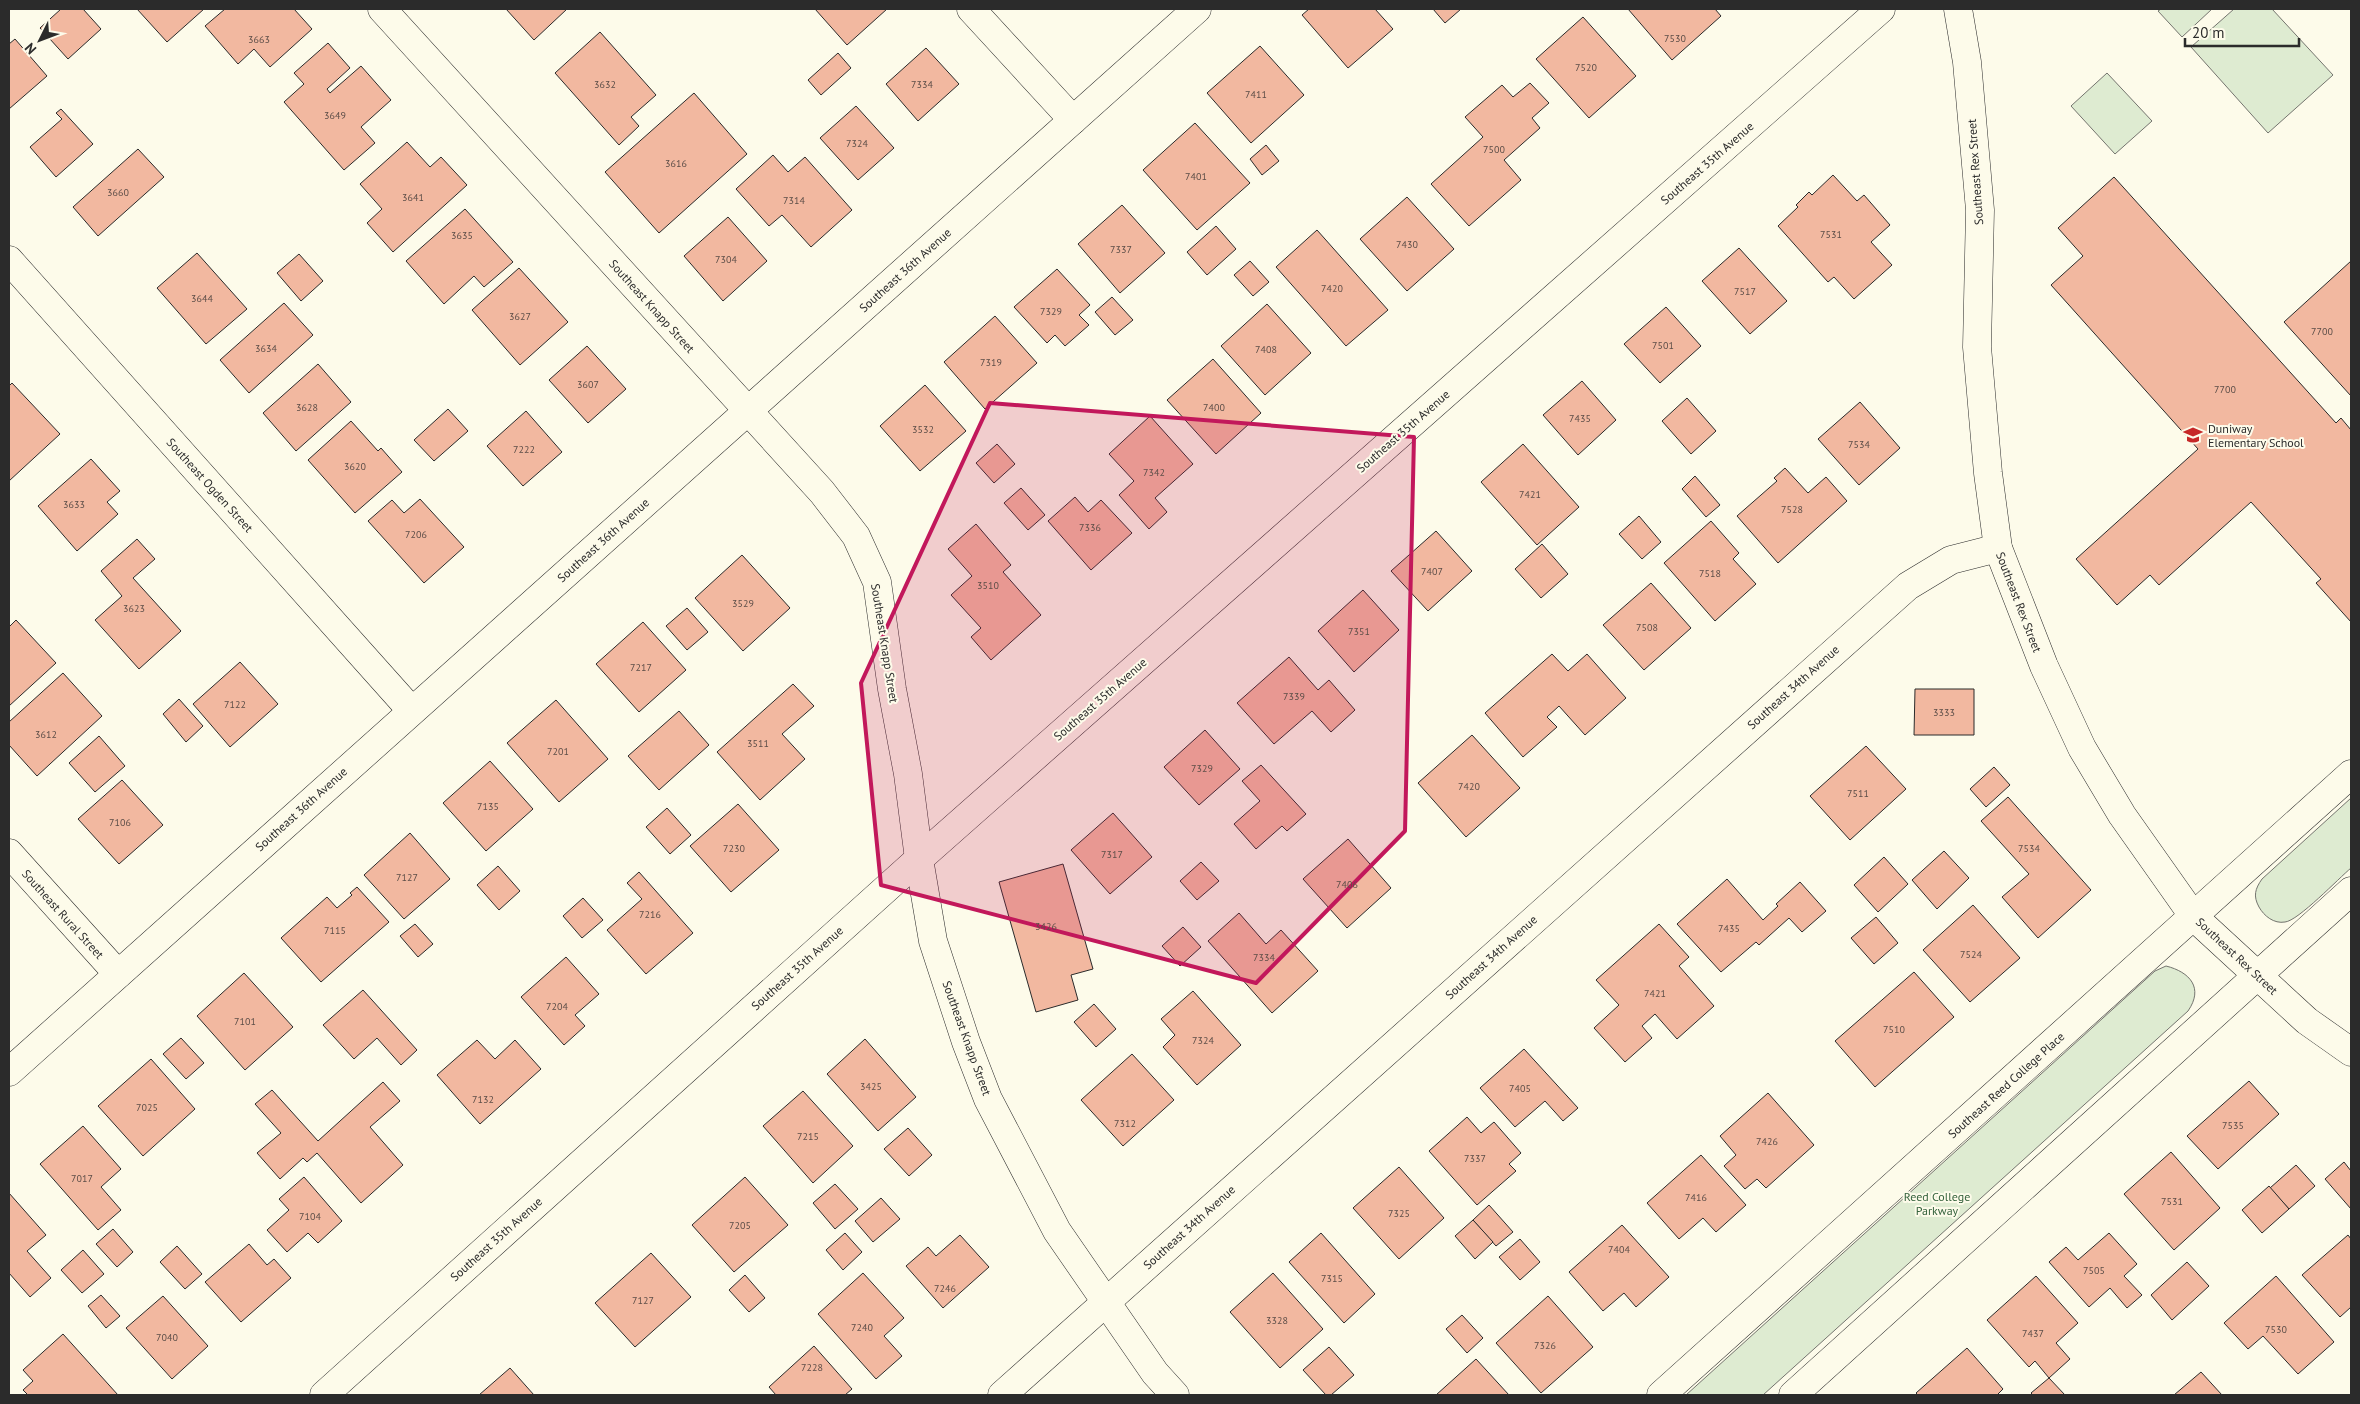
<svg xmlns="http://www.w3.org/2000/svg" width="2360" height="1404" viewBox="0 0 2360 1404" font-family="'PT Sans',sans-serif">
  <rect width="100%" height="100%" fill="#fdfbea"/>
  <g fill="#deebd1" stroke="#74746e">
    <path d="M2161 9H2212L2182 37 2158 11Z"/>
    <path d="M2234 9H2272L2333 75 2268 133 2191 47Z"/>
    <path d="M2107 73 2152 121 2115 154 2071 106Z"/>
    <path d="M2351 798V868C2339 878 2298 921 2285 922 2274 924 2264 916 2259 907 2253 896 2255 889 2262 879Z"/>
    <path d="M2166 966C2190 972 2204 988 2188 1011L1763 1395H1686L2155 971Z"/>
  </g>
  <g fill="#f2b8a0" stroke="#2b2b2b">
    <path d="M61 9H83L101 29 68 59 40 28Z"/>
    <path d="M137 9H204L167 42Z"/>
    <path d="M225 9H294L312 29 270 67 254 49 238 64 205 26Z"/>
    <path d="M506 9H567L534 40Z"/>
    <path d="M815 9H887L847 45Z"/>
    <path d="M1309 9H1375L1393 29 1348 68 1302 15Z"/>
    <path d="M1433 9H1461L1445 23Z"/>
    <path d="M1628 9H1715L1721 16 1672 60Z"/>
    <path d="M1583 17 1636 76 1589 118 1536 59Z"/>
    <path d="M600 32 656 95 631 117 639 126 619 145 555 73Z"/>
    <path d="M15 39 47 76 9 109V44Z"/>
    <path d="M328 43 350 68 327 89 330 93 361 66 391 100 361 127 375 143 344 170 284 102 304 84 294 73Z"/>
    <path d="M1260 46 1304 95 1251 143 1207 93Z"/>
    <path d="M926 48 959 84 918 121 886 84Z"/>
    <path d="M838 53 851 68 821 95 808 80Z"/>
    <path d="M1530 83 1549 103 1532 118 1540 128 1504 160 1521 180 1469 226 1431 184 1483 137 1465 117 1502 85 1513 97Z"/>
    <path d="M694 93 747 154 659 233 605 172Z"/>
    <path d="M856 106 894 148 858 180 820 138Z"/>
    <path d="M61 109 93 144 56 177 30 147 62 119 56 113Z"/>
    <path d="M1195 123 1250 183 1197 230 1143 170Z"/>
    <path d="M407 142 430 167 441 157 467 185 393 252 367 223 382 209 360 184Z"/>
    <path d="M1266 145 1279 161 1262 175 1250 159Z"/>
    <path d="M138 149 164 177 98 236 73 207Z"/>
    <path d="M773 155 788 172 805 157 852 210 811 247 782 215 769 226 736 189Z"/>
    <path d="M1833 175 1857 201 1864 195 1890 225 1871 242 1892 265 1854 299 1834 277 1828 282 1778 226 1798 207 1796 205 1809 192 1812 195Z"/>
    <path d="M2114 177 2336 423 2341 418 2351 430V622L2316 583 2321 579 2251 502 2159 585 2150 575 2117 605 2076 559 2198 449 2051 285 2083 256 2058 228Z"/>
    <path d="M1407 197 1454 249 1407 291 1360 239Z"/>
    <path d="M1122 205 1165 253 1120 293 1078 244Z"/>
    <path d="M465 209 513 262 484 287 474 276 444 304 406 261Z"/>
    <path d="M728 217 767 261 723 301 684 256Z"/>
    <path d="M1216 226 1236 249 1207 275 1187 252Z"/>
    <path d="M1317 230 1388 310 1346 346 1276 267Z"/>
    <path d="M1739 248 1787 301 1750 334 1702 281Z"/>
    <path d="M197 253 247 309 206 344 157 288Z"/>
    <path d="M299 254 323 281 301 301 277 273Z"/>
    <path d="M1250 261 1269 282 1253 296 1234 275Z"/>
    <path d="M2351 261V396L2284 322Z"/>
    <path d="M519 268 568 322 520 365 472 310Z"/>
    <path d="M1057 269 1090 305 1079 315 1089 325 1065 346 1055 335 1047 343 1014 307Z"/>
    <path d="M1112 297 1133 320 1115 335 1095 312Z"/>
    <path d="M284 303 313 335 249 393 220 360Z"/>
    <path d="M1267 304 1311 353 1265 395 1221 346Z"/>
    <path d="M1666 307 1701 346 1660 383 1624 344Z"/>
    <path d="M995 316 1037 363 985 409 944 362Z"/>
    <path d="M587 346 626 389 588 423 549 380Z"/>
    <path d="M1213 359 1261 413 1216 454 1167 400Z"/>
    <path d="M318 364 351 402 296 451 263 413Z"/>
    <path d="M1582 381 1616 420 1578 455 1543 415Z"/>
    <path d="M12 383 60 434 9 481V386Z"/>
    <path d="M925 385 966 431 920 471 880 426Z"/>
    <path d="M1687 398 1716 431 1691 454 1662 421Z"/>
    <path d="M1860 402 1900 448 1859 485 1818 439Z"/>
    <path d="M448 409 468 431 434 461 414 440Z"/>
    <path d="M526 411 562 452 523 486 487 446Z"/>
    <path d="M1150 416 1193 464 1155 498 1167 512 1149 529 1119 495 1134 481 1109 454Z"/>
    <path d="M351 421 378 451 381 448 402 472 355 513 308 460Z"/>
    <path d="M997 444 1015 464 994 483 976 463Z"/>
    <path d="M1523 444 1579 507 1537 545 1481 482Z"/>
    <path d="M91 459 120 491 107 502 118 514 77 551 38 506Z"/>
    <path d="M1785 468 1808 493 1826 477 1847 501 1778 563 1737 516 1777 481 1774 478Z"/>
    <path d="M1695 476 1720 505 1706 517 1682 489Z"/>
    <path d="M1021 488 1045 515 1028 530 1004 503Z"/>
    <path d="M1075 497 1088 512 1101 500 1132 533 1091 570 1048 521Z"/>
    <path d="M420 499 464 547 424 583 368 521 392 500 404 513Z"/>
    <path d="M1639 516 1661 542 1642 559 1619 534Z"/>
    <path d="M1711 521 1739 553 1733 559 1756 584 1715 621 1664 563Z"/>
    <path d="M976 524 1011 565 1003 572 1041 615 991 660 971 637 981 628 951 595 972 576 948 549Z"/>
    <path d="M1436 531 1472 571 1428 611 1391 571Z"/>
    <path d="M137 539 155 559 133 578 181 631 139 669 95 620 122 596 101 571Z"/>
    <path d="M1542 544 1568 574 1541 598 1515 569Z"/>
    <path d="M742 555 790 608 743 651 695 598Z"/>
    <path d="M1651 583 1691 628 1644 670 1603 625Z"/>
    <path d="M1363 590 1399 630 1354 672 1318 631Z"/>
    <path d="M687 608 708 632 687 650 666 626Z"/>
    <path d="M16 620 56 663 9 706V627Z"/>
    <path d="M643 622 686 670 639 712 596 664Z"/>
    <path d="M1552 654 1568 671 1587 654 1626 698 1585 735 1559 706 1547 717 1557 727 1523 757 1485 713Z"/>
    <path d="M1289 657 1318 690 1329 680 1355 710 1331 732 1312 711 1274 744 1237 703Z"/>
    <path d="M240 662 278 704 230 747 193 704Z"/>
    <path d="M63 673 102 716 37 776 9 745V722Z"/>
    <path d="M793 684 814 706 782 734 805 759 760 800 717 752Z"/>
    <path d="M1915 689H1974V735H1914Z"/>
    <path d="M179 699 203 726 186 742 163 714Z"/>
    <path d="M556 700 608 759 559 802 507 743Z"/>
    <path d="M679 711 709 745 659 790 628 756Z"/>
    <path d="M1205 730 1240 769 1199 805 1164 767Z"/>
    <path d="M1472 735 1520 788 1466 837 1418 783Z"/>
    <path d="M99 736 125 766 95 792 69 763Z"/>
    <path d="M1866 746 1906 789 1850 840 1810 796Z"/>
    <path d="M490 761 533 809 486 851 443 803Z"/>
    <path d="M1261 765 1306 814 1287 831 1282 826 1256 849 1234 824 1260 801 1242 781Z"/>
    <path d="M1994 767 2010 785 1986 807 1970 789Z"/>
    <path d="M122 780 163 825 119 864 78 819Z"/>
    <path d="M2008 797 2091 890 2038 938 2002 897 2029 874 1981 821Z"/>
    <path d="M738 804 779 850 731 892 690 846Z"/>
    <path d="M667 808 691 835 670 854 646 827Z"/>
    <path d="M1113 813 1152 857 1110 894 1071 850Z"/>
    <path d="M410 833 450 879 404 919 364 875Z"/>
    <path d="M1348 839 1391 888 1347 928 1303 879Z"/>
    <path d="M1944 851 1969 878 1937 909 1912 880Z"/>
    <path d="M1884 857 1908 884 1878 912 1854 885Z"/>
    <path d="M1201 862 1219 881 1197 900 1180 881Z"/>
    <path d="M1063 864 1093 969 1071 975 1078 1000 1036 1012 999 882Z"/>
    <path d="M498 866 520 891 499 910 477 885Z"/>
    <path d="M639 872 693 933 646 974 607 930 642 899 627 883Z"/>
    <path d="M1727 879 1763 920 1778 906 1776 904 1800 882 1826 911 1802 932 1789 918 1759 945 1756 942 1721 972 1677 924Z"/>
    <path d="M357 887 389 922 321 982 281 938 327 897 337 908 352 895 350 893Z"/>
    <path d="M583 898 603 920 582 938 563 916Z"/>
    <path d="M1973 905 2020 958 1970 1002 1923 950Z"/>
    <path d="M1239 913 1266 944 1281 930 1318 971 1272 1013 1208 941Z"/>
    <path d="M1876 917 1898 943 1874 964 1851 938Z"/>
    <path d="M415 924 433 944 418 957 400 936Z"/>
    <path d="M1659 924 1689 957 1679 966 1714 1006 1677 1039 1655 1014 1642 1026 1652 1038 1625 1062 1594 1028 1619 1005 1596 980Z"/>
    <path d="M1183 927 1201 947 1180 966 1162 946Z"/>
    <path d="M566 957 599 994 575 1015 585 1026 564 1045 521 997Z"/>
    <path d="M1914 972 1954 1017 1875 1087 1835 1041Z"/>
    <path d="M244 973 293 1027 245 1070 197 1016Z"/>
    <path d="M363 990 417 1050 401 1065 377 1038 354 1059 323 1025Z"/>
    <path d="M1193 991 1241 1045 1197 1085 1163 1047 1175 1035 1161 1019Z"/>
    <path d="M1094 1004 1116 1029 1096 1047 1074 1022Z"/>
    <path d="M181 1038 204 1063 186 1079 163 1054Z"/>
    <path d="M865 1039 916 1097 878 1131 827 1074Z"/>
    <path d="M477 1040 495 1059 515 1040 541 1069 480 1124 437 1075Z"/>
    <path d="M1524 1049 1578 1108 1563 1121 1545 1101 1515 1127 1480 1088Z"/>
    <path d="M1132 1054 1174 1100 1123 1146 1081 1100Z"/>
    <path d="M151 1059 195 1109 143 1156 98 1106Z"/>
    <path d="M2249 1081 2279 1114 2218 1169 2187 1136Z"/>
    <path d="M383 1082 400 1101 370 1127 403 1165 361 1203 317 1153 307 1162 303 1158 280 1179 257 1153 281 1133 255 1104 272 1090 318 1141Z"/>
    <path d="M803 1091 853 1146 813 1183 763 1126Z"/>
    <path d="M1768 1093 1814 1145 1766 1188 1757 1179 1745 1189 1724 1166 1736 1155 1720 1136Z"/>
    <path d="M1467 1117 1481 1133 1494 1122 1521 1153 1509 1164 1516 1171 1477 1205 1429 1151Z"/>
    <path d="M83 1126 121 1169 101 1187 121 1210 98 1230 40 1164Z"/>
    <path d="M908 1128 932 1155 909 1176 884 1149Z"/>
    <path d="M2171 1152 2220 1208 2174 1250 2124 1194Z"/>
    <path d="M1701 1155 1746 1205 1716 1232 1703 1218 1679 1239 1647 1203Z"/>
    <path d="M2344 1162 2351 1171V1209L2325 1179Z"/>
    <path d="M2296 1165 2315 1186 2289 1209 2270 1188Z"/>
    <path d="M1399 1167 1444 1218 1399 1259 1353 1208Z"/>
    <path d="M304 1177 342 1221 318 1243 308 1233 287 1252 267 1230 289 1210 279 1199Z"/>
    <path d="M745 1177 788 1225 734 1272 692 1225Z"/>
    <path d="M835 1184 858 1209 835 1229 813 1203Z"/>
    <path d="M2269 1186 2289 1209 2262 1233 2242 1210Z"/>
    <path d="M9 1193 46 1235 27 1251 51 1278 30 1297 9 1273Z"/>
    <path d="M881 1198 900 1219 873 1242 855 1221Z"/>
    <path d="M1489 1205 1513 1232 1496 1246 1473 1220Z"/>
    <path d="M1473 1220 1493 1242 1475 1259 1455 1236Z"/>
    <path d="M1622 1225 1669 1277 1636 1307 1624 1293 1603 1311 1569 1272Z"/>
    <path d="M113 1229 133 1252 117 1267 96 1244Z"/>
    <path d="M845 1233 862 1252 843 1270 826 1250Z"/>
    <path d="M1321 1233 1375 1294 1344 1323 1289 1262Z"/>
    <path d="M2109 1233 2137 1264 2124 1276 2142 1295 2127 1308 2110 1288 2089 1307 2049 1262 2066 1247 2078 1260Z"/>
    <path d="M960 1235 989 1267 943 1308 906 1266 928 1247 936 1256Z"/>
    <path d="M2348 1235 2351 1239V1307L2340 1317 2302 1275Z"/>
    <path d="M1520 1239 1540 1262 1520 1280 1499 1257Z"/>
    <path d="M249 1244 267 1265 274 1259 291 1278 241 1322 205 1282Z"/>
    <path d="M177 1246 202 1274 185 1289 160 1262Z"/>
    <path d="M83 1250 104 1274 82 1293 61 1270Z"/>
    <path d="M651 1253 691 1297 635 1347 595 1303Z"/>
    <path d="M2187 1262 2209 1286 2172 1320 2151 1295Z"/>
    <path d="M863 1273 904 1318 884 1336 902 1356 876 1379 818 1314Z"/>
    <path d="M1273 1273 1323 1329 1280 1368 1230 1312Z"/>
    <path d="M745 1275 765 1298 749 1312 729 1290Z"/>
    <path d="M2036 1276 2078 1323 2056 1343 2070 1359 2049 1378 2035 1361 2029 1367 1987 1320Z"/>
    <path d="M2276 1276 2334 1342 2298 1374 2263 1336 2248 1349 2224 1323Z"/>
    <path d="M101 1295 120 1316 106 1328 88 1306Z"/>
    <path d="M163 1296 208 1346 172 1379 126 1328Z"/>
    <path d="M1548 1296 1593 1347 1541 1393 1496 1343Z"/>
    <path d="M1462 1315 1483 1338 1467 1353 1446 1329Z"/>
    <path d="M63 1334 118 1395H28L23 1390 33 1381 23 1370Z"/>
    <path d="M814 1346 852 1389 845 1395H776L769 1387Z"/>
    <path d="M1329 1347 1354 1375 1331 1395H1326L1303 1370Z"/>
    <path d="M1967 1348 2003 1389 1997 1395H1918L1916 1393Z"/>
    <path d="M1476 1359 1509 1395H1436Z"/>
    <path d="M510 1368 534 1395H479Z"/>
    <path d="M2201 1372 2222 1395H2174Z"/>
    <path d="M2049 1378 2065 1395H2033L2031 1393Z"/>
  </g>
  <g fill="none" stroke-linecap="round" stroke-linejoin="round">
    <g stroke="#2b2b2b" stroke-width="29">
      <g id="minor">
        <path d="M382 9 822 492 856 536 877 582 892 689 908 774 919 859 933 941 966 1042 988 1099 1057 1231 1155 1373 1175 1395"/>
        <path d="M971 9 1073 120"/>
        <path d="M1958 9 1967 62 1980 210 1977 347 1988 473 1998 548 2044 666 2082 748 2122 815 2194 917 2307 1021 2351 1052"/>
        <path d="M9 260 411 710"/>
        <path d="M9 853 118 974"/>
        <path d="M9 1072 1197 9"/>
        <path d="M324 1395 919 859 1881 9"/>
        <path d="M1002 1395 1908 586 1951 560 1998 548"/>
        <path d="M1661 1395 2351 774"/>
        <path d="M1793 1395 2351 891"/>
      </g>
    </g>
    <use href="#minor" stroke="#fdfbea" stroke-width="28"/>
  </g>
  <path fill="#c2185b" fill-opacity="0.2" stroke="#c2185b" stroke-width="4" stroke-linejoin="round" d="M990 403 1414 437 1405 831 1256 983 881 885 861 683Z"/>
  <defs>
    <g id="school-bare" transform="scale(1.5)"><path d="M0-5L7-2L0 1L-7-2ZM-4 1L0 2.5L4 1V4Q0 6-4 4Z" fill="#c62828" stroke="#fdfbea" stroke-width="2.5" paint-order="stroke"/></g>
  </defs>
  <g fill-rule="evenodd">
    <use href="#school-bare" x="2193" y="435"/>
  </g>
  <g text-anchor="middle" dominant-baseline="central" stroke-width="4" stroke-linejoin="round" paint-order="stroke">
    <g font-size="10" fill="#5d4e48">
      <text x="1675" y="38">7530</text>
      <text x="259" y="39">3663</text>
      <text x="1586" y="67">7520</text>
      <text x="605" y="84">3632</text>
      <text x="922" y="84">7334</text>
      <text x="1256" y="94">7411</text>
      <text x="335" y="115">3649</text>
      <text x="857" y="143">7324</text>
      <text x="1494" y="149">7500</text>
      <text x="676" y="163">3616</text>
      <text x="1196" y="176">7401</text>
      <text x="118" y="192">3660</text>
      <text x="413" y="197">3641</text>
      <text x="794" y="200">7314</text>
      <text x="1831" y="234">7531</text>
      <text x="462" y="235">3635</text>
      <text x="1407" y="244">7430</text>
      <text x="1121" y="249">7337</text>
      <text x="726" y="259">7304</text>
      <text x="1332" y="288">7420</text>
      <text x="1745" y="291">7517</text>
      <text x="202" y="298">3644</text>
      <text x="1051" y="311">7329</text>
      <text x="520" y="316">3627</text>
      <text x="2322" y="331">7700</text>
      <text x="1663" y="345">7501</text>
      <text x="266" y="348">3634</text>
      <text x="1266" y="349">7408</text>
      <text x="991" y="362">7319</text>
      <text x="588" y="384">3607</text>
      <text x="2225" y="389">7700</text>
      <text x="307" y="407">3628</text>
      <text x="1214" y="407">7400</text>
      <text x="1580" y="418">7435</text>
      <text x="923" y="429">3532</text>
      <text x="1859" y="444">7534</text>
      <text x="524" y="449">7222</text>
      <text x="355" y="466">3620</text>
      <text x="1154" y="472">7342</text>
      <text x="1530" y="494">7421</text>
      <text x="74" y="504">3633</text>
      <text x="1792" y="509">7528</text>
      <text x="1090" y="527">7336</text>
      <text x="416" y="534">7206</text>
      <text x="1432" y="571">7407</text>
      <text x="1710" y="573">7518</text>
      <text x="988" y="585">3510</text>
      <text x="743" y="603">3529</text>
      <text x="134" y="608">3623</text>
      <text x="1647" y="627">7508</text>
      <text x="1359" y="631">7351</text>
      <text x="641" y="667">7217</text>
      <text x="1294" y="696">7339</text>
      <text x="235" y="704">7122</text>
      <text x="1944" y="712">3333</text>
      <text x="46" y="734">3612</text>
      <text x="758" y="743">3511</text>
      <text x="558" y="751">7201</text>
      <text x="1202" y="768">7329</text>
      <text x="1469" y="786">7420</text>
      <text x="1858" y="793">7511</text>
      <text x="488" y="806">7135</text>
      <text x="120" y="822">7106</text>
      <text x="734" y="848">7230</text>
      <text x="2029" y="848">7534</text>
      <text x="1112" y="854">7317</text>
      <text x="407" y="877">7127</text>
      <text x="1347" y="884">7406</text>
      <text x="650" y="914">7216</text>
      <text x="1046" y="926">3426</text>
      <text x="1729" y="928">7435</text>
      <text x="335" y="930">7115</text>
      <text x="1971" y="954">7524</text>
      <text x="1264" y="957">7334</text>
      <text x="1655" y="993">7421</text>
      <text x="557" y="1006">7204</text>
      <text x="245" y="1021">7101</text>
      <text x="1894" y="1029">7510</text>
      <text x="1203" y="1040">7324</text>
      <text x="871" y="1086">3425</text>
      <text x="1520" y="1088">7405</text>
      <text x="483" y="1099">7132</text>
      <text x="147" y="1107">7025</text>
      <text x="1125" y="1123">7312</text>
      <text x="2233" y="1125">7535</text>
      <text x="808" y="1136">7215</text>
      <text x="1767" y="1141">7426</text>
      <text x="1475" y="1158">7337</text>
      <text x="82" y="1178">7017</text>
      <text x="1696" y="1197">7416</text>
      <text x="2172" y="1201">7531</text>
      <text x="1399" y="1213">7325</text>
      <text x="310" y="1216">7104</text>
      <text x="740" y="1225">7205</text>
      <text x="1619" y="1249">7404</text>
      <text x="2094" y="1270">7505</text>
      <text x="1332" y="1278">7315</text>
      <text x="945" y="1288">7246</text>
      <text x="643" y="1300">7127</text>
      <text x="1277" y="1320">3328</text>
      <text x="862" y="1327">7240</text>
      <text x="2276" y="1329">7530</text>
      <text x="2033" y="1333">7437</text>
      <text x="167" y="1337">7040</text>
      <text x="1545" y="1345">7326</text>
      <text x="812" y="1367">7228</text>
    </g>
    <g font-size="12" fill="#2b2b2b" stroke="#fdfbea">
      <text transform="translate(1707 163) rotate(-41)">Southeast 35th Avenue</text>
      <text transform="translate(1975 172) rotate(-94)">Southeast Rex Street</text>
      <text transform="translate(905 270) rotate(-42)">Southeast 36th Avenue</text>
      <text transform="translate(652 306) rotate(48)">Southeast Knapp Street</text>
      <text transform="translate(1403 431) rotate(-41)">Southeast 35th Avenue</text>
      <text transform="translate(210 485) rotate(48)">Southeast Ogden Street</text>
      <text transform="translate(603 540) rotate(-42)">Southeast 36th Avenue</text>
      <text transform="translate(2019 602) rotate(69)">Southeast Rex Street</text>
      <text transform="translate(885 643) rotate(81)">Southeast Knapp Street</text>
      <text transform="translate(1793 687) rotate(-42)">Southeast 34th Avenue</text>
      <text transform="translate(1100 699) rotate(-41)">Southeast 35th Avenue</text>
      <text transform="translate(301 809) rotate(-42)">Southeast 36th Avenue</text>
      <text transform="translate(63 914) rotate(48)">Southeast Rural Street</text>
      <text transform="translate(2237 956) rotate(43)">Southeast Rex Street</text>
      <text transform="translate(1491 957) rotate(-42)">Southeast 34th Avenue</text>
      <text transform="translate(797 968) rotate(-42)">Southeast 35th Avenue</text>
      <text transform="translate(967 1038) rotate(70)">Southeast Knapp Street</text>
      <text transform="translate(2006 1085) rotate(-42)">Southeast Reed College Place</text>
      <text transform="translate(1189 1227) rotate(-42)">Southeast 34th Avenue</text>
      <text transform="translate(496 1239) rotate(-42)">Southeast 35th Avenue</text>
    </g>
    <g font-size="12" fill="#2b2b2b" stroke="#fdfbea" text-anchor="start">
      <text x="2208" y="428">Duniway<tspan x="2208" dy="14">Elementary School</tspan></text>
    </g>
    <g font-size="12" fill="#34623c" stroke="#fdfbea">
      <text x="1937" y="1196">Reed College<tspan x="1937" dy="14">Parkway</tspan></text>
    </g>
  </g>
  <rect width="2360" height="1404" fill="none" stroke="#2b2b2b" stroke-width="20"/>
  <g transform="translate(40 40) rotate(228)" stroke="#fdfbea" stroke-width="4" paint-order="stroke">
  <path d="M0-4L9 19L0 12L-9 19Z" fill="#2b2b2b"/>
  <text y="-8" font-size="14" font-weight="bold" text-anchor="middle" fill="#2b2b2b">N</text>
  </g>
  <path d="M2185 38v8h114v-8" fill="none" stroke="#2b2b2b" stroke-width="2.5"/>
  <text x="2192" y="38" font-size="15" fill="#2b2b2b" stroke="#fdfbea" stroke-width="4" paint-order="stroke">20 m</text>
</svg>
